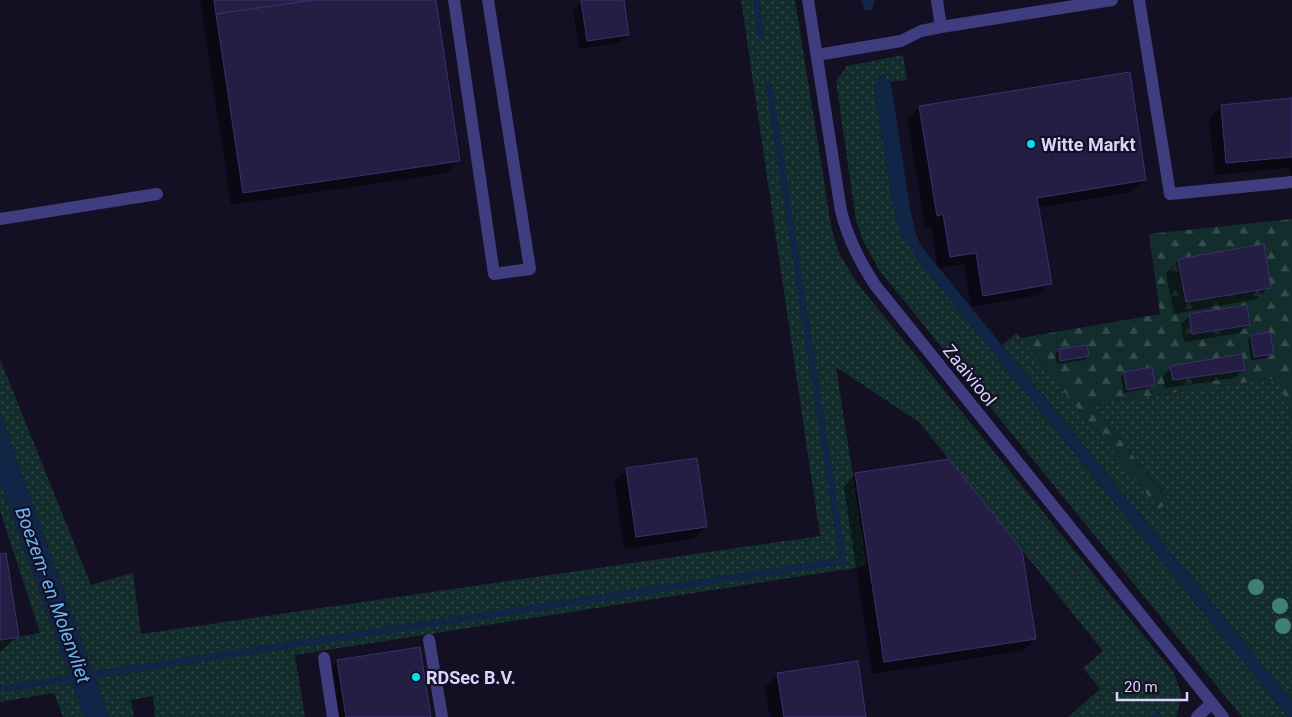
<svg xmlns="http://www.w3.org/2000/svg" width="1292" height="717" viewBox="0 0 1292 717" font-family="Roboto,sans-serif">
  <defs>
    <pattern id="grass-dots" width="8" height="8" patternUnits="userSpaceOnUse" patternTransform="scale(1.25)"><rect width="8" height="8" fill="#132d2c"/><path d="M2 2h.1M6 6h.1" fill="none" stroke="#354b4c" stroke-width="1.8" stroke-linecap="round"/></pattern>
    <pattern id="forest-firs" width="22" height="20" patternUnits="userSpaceOnUse" patternTransform="scale(1.25)"><rect width="22" height="20" fill="#132d2c"/><path d="M5 1l3.5 6h-7zM16 11l3.5 6h-7z" fill="#354b4c"/></pattern>
  </defs>
  <rect width="100%" height="100%" fill="#131024"/>
  <g fill="url(#grass-dots)">
    <path d="M741 0H795L832 231 840 255 857 283 1174 673 1182 696 1176 717H1068L1100 689 1083 668 1103 651 919 422 836 367 867 566 295 655 305 717H155L153 696 131 700 134 717H109L0 413V359L91 585 133 573 141 634 820 536Z"/>
    <path d="M903 55 907 80 890 82 884 76 879 77 874 87 895 217 915 256 1288 717H1242L879 270 863 240 856 220 836 81 847 66Z"/>
    <path d="M1017 333 1159 509 1169 500 1092 404 1278 378 1292 419V701L1002 345Z"/>
    <path d="M0 482 84 717H63L54 693 0 702V640L40 633 0 511Z"/>
  </g>
  <path fill="url(#forest-firs)" d="M1292 219V419L1278 378 1092 404 1169 501 1159 509 1021 338 1160 314 1149 234Z"/>
  <g fill="#112647">
    <path d="M861 0H875L872 10H865Z"/>
    <path d="M884 76 891 84 910 208 915 231 921 246 1292 701V717H1288L915 256 904 239 895 217 874 87 877 78Z"/>
    <path d="M0 413 109 717H84L0 482Z"/>
  </g>
  <g fill="#0007">
    <path d="M200 0H435L459 161 446 173 231 205Z"/>
    <path d="M623 0 628 34 620 42 579 49 573 9 582 1Z"/>
    <path d="M1292 99V178L1289 168 1215 175 1209 119 1221 106Z"/>
    <path d="M919 107 1145 179 1132 192 1038 208 1051 283 1038 295 971 307 964 264 938 269 931 226 925 227 907 120Z"/>
    <path d="M1179 260 1269 287 1257 299 1174 314 1166 273Z"/>
    <path d="M1190 316 1249 325 1240 333 1184 342 1181 324Z"/>
    <path d="M1251 336 1272 354 1268 358 1251 360 1248 340Z"/>
    <path d="M1059 351 1087 356 1084 360 1057 364 1055 354Z"/>
    <path d="M1171 368 1244 369 1235 378 1165 388 1163 376Z"/>
    <path d="M1125 373 1153 384 1149 388 1124 393 1121 377Z"/>
    <path d="M627 469 706 527 693 539 624 549 614 481Z"/>
    <path d="M856 474 1035 639 1022 651 872 674 844 487Z"/>
    <path d="M0 555 18 636 0 652Z"/>
    <path d="M419 648 430 717H328L321 677 337 661Z"/>
    <path d="M778 674 865 717H770L765 687Z"/>
  </g>
  <g fill="none" stroke-linecap="round" stroke-linejoin="round">
    <g stroke="#112647" stroke-width="7">
      <path d="M756 0 761 35"/>
      <path d="M0 689 843 561 769 86"/>
      <path d="M1153 717 1157 714"/>
    </g>
  </g>
  <g fill="#241d44" stroke="#3c306e">
    <path d="M214 0H315L216 14Z"/>
    <path d="M315 0H436L460 161 243 193 216 14Z"/>
    <path d="M581 0H624L629 35 587 41Z"/>
    <path d="M1130 72 1146 180 1037 198 1052 284 983 296 976 253 950 257 943 214 937 216 919 106Z"/>
    <path d="M1292 98V157L1226 163 1221 105Z"/>
    <path d="M1264 244 1271 288 1186 302 1178 259Z"/>
    <path d="M1247 305 1250 325 1192 334 1189 314Z"/>
    <path d="M1270 332 1274 354 1254 357 1251 335Z"/>
    <path d="M1087 345 1089 356 1060 361 1059 349Z"/>
    <path d="M1242 354 1245 370 1173 380 1170 366Z"/>
    <path d="M1152 367 1155 385 1127 390 1124 372Z"/>
    <path d="M697 458 707 527 636 537 626 468Z"/>
    <path d="M949 459 1022 550 1036 639 884 662 855 473Z"/>
    <path d="M6 553 19 637 0 640V554Z"/>
    <path d="M420 647 431 717H346L337 660Z"/>
    <path d="M858 661 866 717H784L777 673Z"/>
  </g>
  <g fill="none" stroke-linecap="round" stroke-linejoin="round">
    <g stroke="#3f3d80" stroke-width="12">
      <path d="M454 0 494 274 530 269 488 0"/>
      <path d="M937 0 941 27 1112 0"/>
      <path d="M1139 0 1170 194 1292 182"/>
      <path d="M817 55 901 41 921 31 941 27"/>
      <path d="M0 219 157 194"/>
      <path d="M429 640 442 717"/>
      <path d="M324 658 333 717"/>
    </g>
    <g stroke="#3f3d80" stroke-width="12">
      <path d="M808 0 841 211C848 239 859 261 875 285L1223 717"/>
      <path d="M1197 717 1212 703"/>
    </g>
  </g>
  <g fill="#407f76">
    <circle cx="1256" cy="587" r="8"/>
    <circle cx="1280" cy="606" r="8"/>
    <circle cx="1283" cy="626" r="8"/>
  </g>
  <g fill="#0dddf0" stroke="#131024" stroke-width="2">
    <circle cx="1031" cy="144" r="5"/>
    <circle cx="416" cy="677" r="5"/>
  </g>
  <g text-anchor="middle" dominant-baseline="central" stroke-width="4.5" stroke-linejoin="round" paint-order="stroke">
    <g font-size="18" font-weight="bold" fill="#d9d5fd" stroke="#131024" text-anchor="start">
      <text x="1041" y="144">Witte Markt</text>
      <text x="426" y="677">RDSec B.V.</text>
    </g>
    <g font-size="18" fill="#d9d5fd" stroke="#131024">
      <text transform="translate(970 375) rotate(51)">Zaaiviool</text>
    </g>
    <g font-size="19" font-style="italic" fill="#69b7f7" stroke="#131024">
      <text transform="translate(53 595) rotate(70)">Boezem- en Molenvliet</text>
    </g>
  </g>
  <path d="M1117 692v8h70v-8" fill="none" stroke="#d9d5fd" stroke-width="2.5"/>
  <text x="1124" y="692" font-size="15" fill="#d9d5fd" stroke="#131024" stroke-width="4" paint-order="stroke">20 m</text>
</svg>
